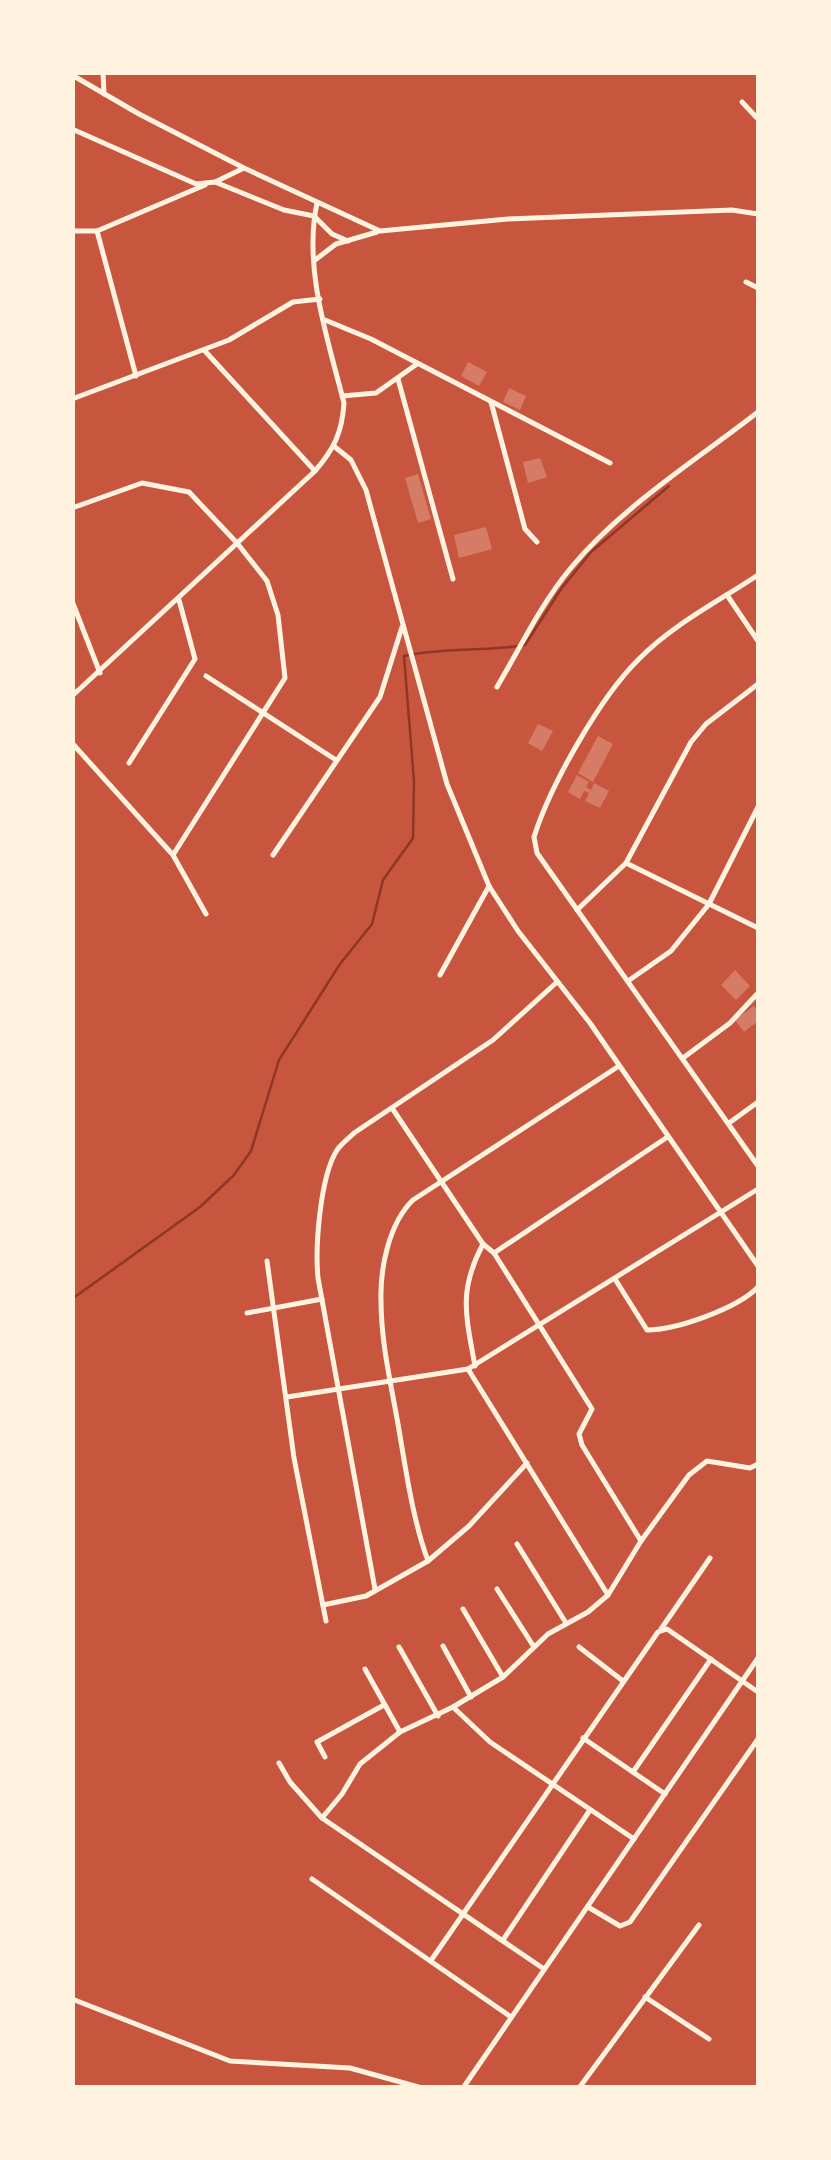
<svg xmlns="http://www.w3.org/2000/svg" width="831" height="2160" viewBox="0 0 831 2160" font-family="'Nunito Sans',sans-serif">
  <rect width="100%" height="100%" fill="#c8553d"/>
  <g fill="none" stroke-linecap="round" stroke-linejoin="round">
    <path stroke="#8f3625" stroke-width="2.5" d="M72 1299 200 1207 234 1175 251 1151 279 1060 340 964 372 924 383 880 413 838 414 781 404 656C444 647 485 652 525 645L561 589 591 552 669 486"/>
  </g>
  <g fill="#d67c66">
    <path d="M468 362 487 372 479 386 461 376Z"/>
    <path d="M509 388 526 396 520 410 503 402Z"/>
    <path d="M540 458 547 477 528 483 523 462Z"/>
    <path d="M418 474 431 519 418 523 405 478Z"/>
    <path d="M486 527 492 549 459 558 454 535Z"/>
    <path d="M538 724 553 731 542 751 528 743Z"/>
    <path d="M598 736 613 744 593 782 578 773Z"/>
    <path d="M577 775 589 782 586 787 591 790 594 783 609 791 600 808 585 801 589 793 584 791 580 799 568 792Z"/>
    <path d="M735 970 750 986 736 1000 721 985Z"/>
    <path d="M754 1006 758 1013V1021L744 1032 735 1020Z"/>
  </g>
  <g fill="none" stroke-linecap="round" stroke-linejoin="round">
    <g stroke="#fff3e0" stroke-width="5">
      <path d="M103 72 104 94"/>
      <path d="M72 75 139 114 244 168 380 231 508 219 732 210 758 214"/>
      <path d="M742 102 758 119"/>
      <path d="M72 129 196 184 215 182 244 168"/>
      <path d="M215 182 284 210 314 216 332 234 348 241"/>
      <path d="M72 231H97L205 185"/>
      <path d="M97 231 136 376"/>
      <path d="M315 260 336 244 377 232"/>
      <path d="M746 282 758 288"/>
      <path d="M325 320 371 339 610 463"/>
      <path d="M204 350 315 471"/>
      <path d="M398 379 453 579"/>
      <path d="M342 396 376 393 417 364"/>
      <path d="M72 399 229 340 293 302 320 299"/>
      <path d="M491 402 525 529 537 542"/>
      <path d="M335 447 351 460 366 490 447 784 489 886 518 931 590 1023 758 1266"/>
      <path d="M72 508 142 483 189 492 237 543 267 581 278 615 285 678 173 855 206 914"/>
      <path d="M758 575C719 601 672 625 639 659 600 697 550 786 534 837L537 853 758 1166"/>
      <path d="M727 595 758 641"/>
      <path d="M72 601 100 673"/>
      <path d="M206 676 336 760"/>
      <path d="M497 687C520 648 541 604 570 569 621 507 695 461 758 412"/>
      <path d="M72 696 315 471C334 449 342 433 344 403 328 340 303 268 317 203"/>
      <path d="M72 743 173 855"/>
      <path d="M129 763 195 659 179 600"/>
      <path d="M273 855 380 697 402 627"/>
      <path d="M626 863 758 928"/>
      <path d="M577 910 626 863 691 742 706 724 758 684"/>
      <path d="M440 975 489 886"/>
      <path d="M628 981 671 951 709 904 758 807"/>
      <path d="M683 1058 730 1023 758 993"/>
      <path d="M392 1108 483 1244 494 1253 592 1409 579 1434 582 1445 641 1541"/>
      <path d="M729 1123 758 1102"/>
      <path d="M494 1253 666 1138"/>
      <path d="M267 1261 294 1458 326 1621"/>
      <path d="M615 1279 647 1330C677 1330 738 1308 758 1287"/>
      <path d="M247 1313 322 1299"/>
      <path d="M475 1366C466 1316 458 1291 483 1244"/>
      <path d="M468 1369 608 1595"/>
      <path d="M287 1397 468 1369 758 1189"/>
      <path d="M517 1544 566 1623"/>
      <path d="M428 1561C412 1517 406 1470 398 1424 391 1384 381 1342 381 1301 380 1268 389 1223 413 1200L619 1066"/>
      <path d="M375 1589 318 1278C315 1247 320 1177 337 1150 341 1144 349 1138 354 1133L493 1040 557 982"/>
      <path d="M497 1589 534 1647"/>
      <path d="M323 1605 366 1596 428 1561 469 1526 527 1463"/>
      <path d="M463 1609 503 1677"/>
      <path d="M661 1629 710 1558"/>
      <path d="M443 1646 471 1697"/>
      <path d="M399 1647 438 1716"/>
      <path d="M579 1647 623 1681"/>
      <path d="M365 1669 400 1732"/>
      <path d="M453 1707 490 1742 634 1839"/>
      <path d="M583 1738 665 1794"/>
      <path d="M325 1757 317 1742 384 1705"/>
      <path d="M279 1763 290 1782 322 1818 544 1969"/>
      <path d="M633 1772 711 1659"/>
      <path d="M322 1818 342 1794 360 1764 400 1732 453 1707 503 1677 548 1634 588 1612 608 1595 641 1541 689 1475 707 1461 750 1468 758 1464"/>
      <path d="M312 1879 511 2017"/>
      <path d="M588 1907 620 1926 630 1922 758 1739"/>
      <path d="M503 1940 590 1810"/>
      <path d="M432 1959 658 1632 667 1629 758 1692"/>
      <path d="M645 1997 709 2039"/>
      <path d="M72 1999 230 2061 350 2068 422 2088"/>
      <path d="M463 2088 758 1658"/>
      <path d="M579 2088 699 1925"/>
    </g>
  </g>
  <rect width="831" height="2160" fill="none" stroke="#fff3e0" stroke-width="150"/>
</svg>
